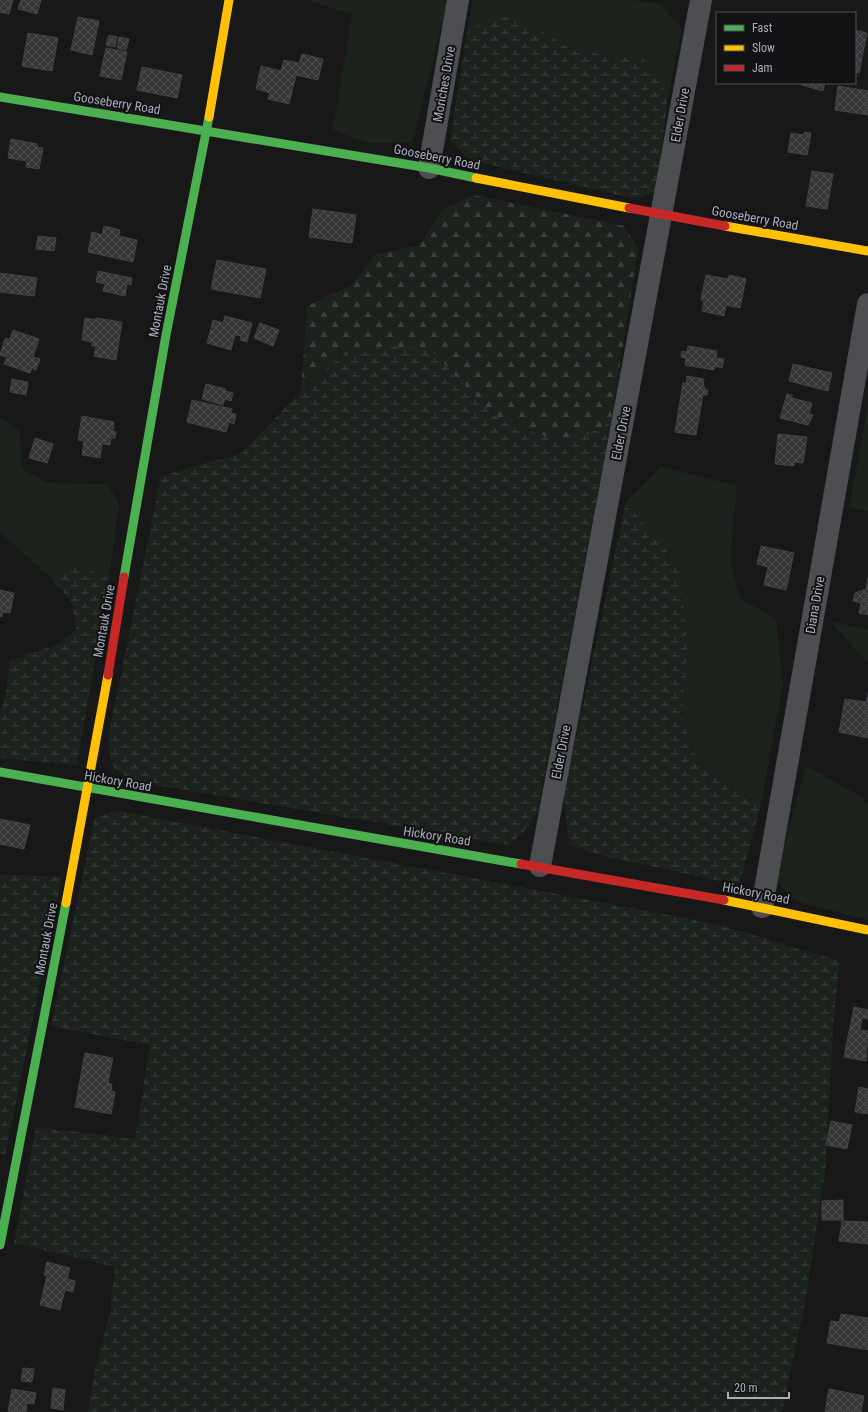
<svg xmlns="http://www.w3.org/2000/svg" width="868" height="1412" viewBox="0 0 868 1412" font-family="'Roboto Condensed',sans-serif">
  <defs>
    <pattern id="forest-firs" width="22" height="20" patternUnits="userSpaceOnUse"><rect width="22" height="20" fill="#1c231d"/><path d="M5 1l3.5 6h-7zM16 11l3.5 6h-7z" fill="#3a403c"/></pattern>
    <pattern id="wetland-marsh" width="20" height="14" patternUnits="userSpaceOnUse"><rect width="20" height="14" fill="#1c231d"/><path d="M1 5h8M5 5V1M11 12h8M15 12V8" fill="none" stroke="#3a403c"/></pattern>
    <pattern id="building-cross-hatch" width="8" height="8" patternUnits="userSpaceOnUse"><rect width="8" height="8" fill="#363638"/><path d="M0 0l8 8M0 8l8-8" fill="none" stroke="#505153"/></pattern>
  </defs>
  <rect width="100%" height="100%" fill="#181819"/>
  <g fill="#1c231d">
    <path d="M307 0H448L412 142 368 143 333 130 352 14Z"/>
    <path d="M473 0H632L660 4 682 29 668 96 644 60 573 50 513 15 467 32Z"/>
    <path d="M868 406V511L849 507Z"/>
    <path d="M0 417 20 432 22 469 47 483 107 484 119 503 109 579 75 563 51 578 0 532Z"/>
    <path d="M661 467 737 486 730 562 741 599 776 619 783 683 761 805 697 760 682 718 687 648 626 502Z"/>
    <path d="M831 622 868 629V663Z"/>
    <path d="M806 766 859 795 868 805V920L799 902 779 884 777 872Z"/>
  </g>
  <path fill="url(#forest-firs)" d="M474 195 624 226 638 249 611 422 567 445 493 415 431 350 344 354 301 391 307 306 351 285 375 255 419 245 442 210Z"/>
  <g fill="url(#wetland-marsh)">
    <path d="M513 15 573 50 644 60 668 96 656 191 636 199 470 160 450 141 467 32 483 22Z"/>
    <path d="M390 346 431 350 493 415 566 445 611 422 537 813 523 833 508 845 132 781 112 766 108 739 161 476 242 453 301 391 344 354Z"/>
    <path d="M626 502 680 567 687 648 682 718 697 760 761 805 739 885 608 857 569 845 564 794Z"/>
    <path d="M75 563 109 579 77 765 0 758V713L6 692 10 660 59 644 76 629 72 603 51 578Z"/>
    <path d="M118 811 716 924 840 961 834 1012 825 1174 805 1303 782 1412H88L95 1370 110 1313 115 1267 14 1243 36 1127 135 1139 150 1045 51 1026 95 817Z"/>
    <path d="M0 874 62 877 5 1155H0Z"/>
  </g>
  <g fill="url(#building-cross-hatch)" stroke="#414245">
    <path d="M0 0H13L9 14 0 12Z"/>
    <path d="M21 0H41L37 14 18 9Z"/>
    <path d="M78 17 99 21 92 55 71 50Z"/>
    <path d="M855 30 867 33 859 73 855 72Z"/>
    <path d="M28 33 58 38 52 71 22 66Z"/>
    <path d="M109 35 117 37 115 47 106 45Z"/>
    <path d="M119 37 129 39 126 50 117 48Z"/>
    <path d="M106 48 127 52 121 80 100 76Z"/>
    <path d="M302 54 323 59 318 80 296 75 289 104 268 99 270 93 256 89 261 66 281 71 284 60 299 63Z"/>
    <path d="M142 67 182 75 177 98 137 90Z"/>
    <path d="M802 83H825L823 91 802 85Z"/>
    <path d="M838 86 868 91V115L835 110Z"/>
    <path d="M804 132 811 133 807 155 788 152 791 133 804 135Z"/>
    <path d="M11 139 37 144V147L43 148 39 169 26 167 27 161 8 158Z"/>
    <path d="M812 171 833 174 827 209 806 206Z"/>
    <path d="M313 209 356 215 352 243 309 237Z"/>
    <path d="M104 226 120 230 119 236 137 240 133 262 88 252 92 232 102 235Z"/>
    <path d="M38 236 56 238 54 251 36 249Z"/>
    <path d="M217 260 266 269 260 298 211 289Z"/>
    <path d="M98 271 132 278 131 285 127 284 125 296 103 291 105 284 96 282Z"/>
    <path d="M0 273 37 278 34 296 0 292Z"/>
    <path d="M706 275 728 279 729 275 746 279 740 308 726 305 724 316 702 311 704 300H701Z"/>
    <path d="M225 316 252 323 247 342 240 340 241 336 235 335 231 350 207 343 213 320 223 323Z"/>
    <path d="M85 318 96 320V318L122 322 116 360 94 356 96 346H92V342L82 340Z"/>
    <path d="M260 323 279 330 273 346 254 338Z"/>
    <path d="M13 330 39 339 33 357 40 359 36 370 32 368 30 373 4 364 7 357 0 355 5 338 10 339Z"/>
    <path d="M688 346 717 351 716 358 724 359 722 368 715 366 714 370 685 365 686 358 681 357 682 351 687 352Z"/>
    <path d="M793 364 832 373 828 391 789 381Z"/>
    <path d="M687 376 704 379 703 386 705 387V390H708L707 395H703L696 435 675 432 683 383 686 384Z"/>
    <path d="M12 379 28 382 26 395 10 392Z"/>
    <path d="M206 384 226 389 225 391 233 393 231 401 225 399 223 405 202 399Z"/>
    <path d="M787 394 792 395V398L812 403 809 414 813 415 808 425 780 418Z"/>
    <path d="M192 400 232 409 231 413 236 414 234 424 229 422 226 432 187 422Z"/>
    <path d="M82 416 114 422 113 431 116 432 115 438H111L110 445 102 444 100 458 82 455 84 441 78 440Z"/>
    <path d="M778 434 807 437 803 463 794 462V466L775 464Z"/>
    <path d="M35 438 53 444 47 463 29 458Z"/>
    <path d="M761 546 794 553 786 590 764 585 768 567 757 564Z"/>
    <path d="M868 578V615L859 613 861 603 853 601 855 593 866 589Z"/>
    <path d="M0 590 14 593 10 613 3 612 2 617 0 616Z"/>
    <path d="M868 694V738L839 732 845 699 866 702Z"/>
    <path d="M0 819 30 825 24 849 0 844Z"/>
    <path d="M854 1007 868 1010V1019L862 1018 860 1030 868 1031 866 1061 844 1057Z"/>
    <path d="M85 1053 113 1058 108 1083 112 1084 111 1091 115 1092 111 1114 75 1107Z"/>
    <path d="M859 1087 868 1089V1114L855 1112Z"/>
    <path d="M831 1121 852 1125 847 1149 826 1145Z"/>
    <path d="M843 1200V1220H822V1201Z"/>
    <path d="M842 1221 868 1222V1244L839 1241Z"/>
    <path d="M47 1262 70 1268 67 1279 75 1281 73 1292 65 1290 60 1310 40 1305 47 1276 44 1275Z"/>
    <path d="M841 1314 868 1318V1350L827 1343 831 1321 839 1322Z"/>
    <path d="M23 1368 34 1369 32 1382 21 1381Z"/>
    <path d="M53 1388 65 1390 63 1410 51 1408Z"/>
    <path d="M12 1389 36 1393 34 1404 27 1403 26 1412H8Z"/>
    <path d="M829 1389 864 1396 861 1412H825Z"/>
  </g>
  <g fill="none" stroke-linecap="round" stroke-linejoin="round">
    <g stroke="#4c4e52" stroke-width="22">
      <path d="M429 168 458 0"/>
      <path d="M540 866 701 0"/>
      <path d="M762 907 868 304"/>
    </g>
    <g stroke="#4caf50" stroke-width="9">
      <path d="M0 97 429 168 476 178"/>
      <path d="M124 577 166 335 209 117"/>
      <path d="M0 772 521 864"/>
      <path d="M0 1245 66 903"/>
    </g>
    <g stroke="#ffc107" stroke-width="9">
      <path d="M209 117 229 0"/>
      <path d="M476 178 629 208"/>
      <path d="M725 226 868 251"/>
      <path d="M724 900 868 930"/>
      <path d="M66 903 108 675"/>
    </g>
    <g stroke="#c62828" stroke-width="9">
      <path d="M629 208 725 226"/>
      <path d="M108 675 124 577"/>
      <path d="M521 864 724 900"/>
    </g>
  </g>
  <g text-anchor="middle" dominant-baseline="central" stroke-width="4" stroke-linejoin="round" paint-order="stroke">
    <g font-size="13" fill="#a9aeba" stroke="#121215">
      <text transform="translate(444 84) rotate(-80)">Moriches Drive</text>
      <text transform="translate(117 103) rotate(9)">Gooseberry Road</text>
      <text transform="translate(680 115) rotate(-80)">Elder Drive</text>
      <text transform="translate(437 157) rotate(11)">Gooseberry Road</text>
      <text transform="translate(755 218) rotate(10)">Gooseberry Road</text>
      <text transform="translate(160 301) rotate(-79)">Montauk Drive</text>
      <text transform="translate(621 433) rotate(-79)">Elder Drive</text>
      <text transform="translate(815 605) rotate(-80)">Diana Drive</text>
      <text transform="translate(104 621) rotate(-80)">Montauk Drive</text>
      <text transform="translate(561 752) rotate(-79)">Elder Drive</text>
      <text transform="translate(118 781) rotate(10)">Hickory Road</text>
      <text transform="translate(437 836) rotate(9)">Hickory Road</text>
      <text transform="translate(756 893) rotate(11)">Hickory Road</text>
      <text transform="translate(46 939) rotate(-79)">Montauk Drive</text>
    </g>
  </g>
  <rect x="716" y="12" width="140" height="72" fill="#121215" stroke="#4e5057"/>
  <rect x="724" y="25" width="20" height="6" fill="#4caf50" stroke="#4e5057"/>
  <text x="752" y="32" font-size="12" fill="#a9aeba">Fast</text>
  <rect x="724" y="45" width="20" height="6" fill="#ffc107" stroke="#4e5057"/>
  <text x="752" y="52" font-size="12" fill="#a9aeba">Slow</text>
  <rect x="724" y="65" width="20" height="6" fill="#c62828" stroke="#4e5057"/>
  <text x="752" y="72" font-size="12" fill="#a9aeba">Jam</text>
  <path d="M728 1392v6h61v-6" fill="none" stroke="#a9aeba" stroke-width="2"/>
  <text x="734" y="1392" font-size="12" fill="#a9aeba" stroke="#121215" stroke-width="3" paint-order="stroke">20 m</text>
</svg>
